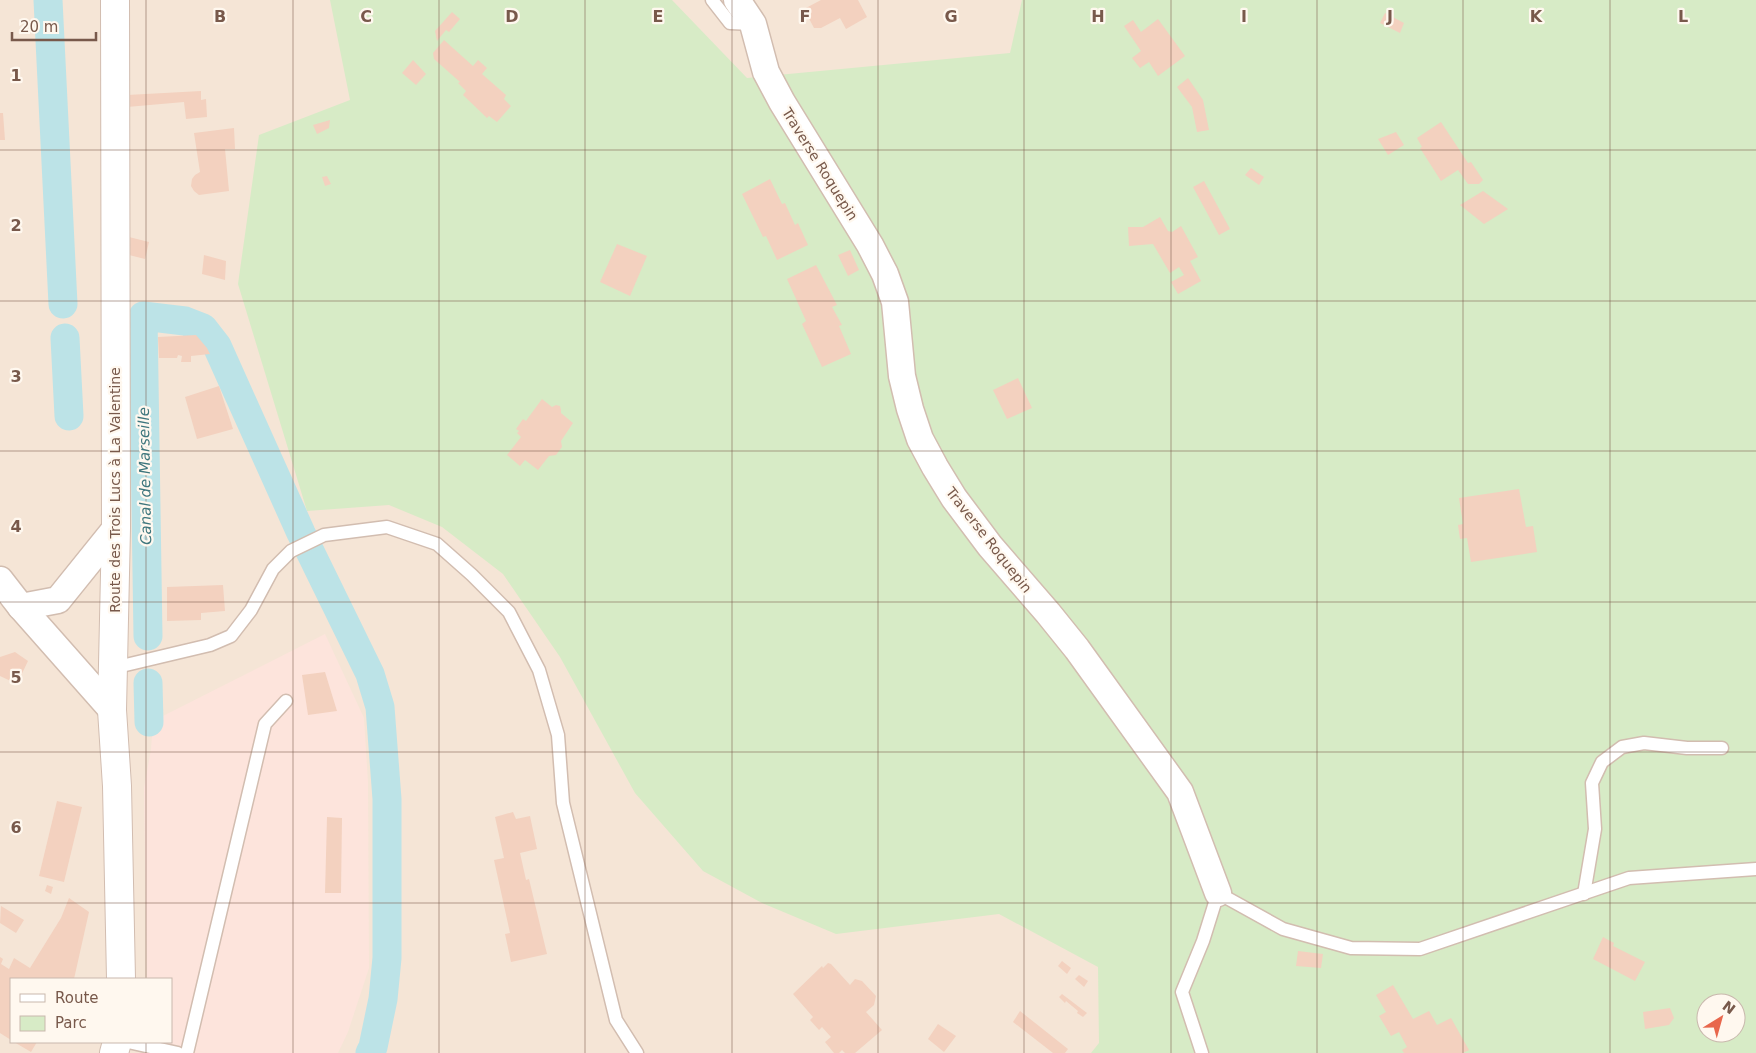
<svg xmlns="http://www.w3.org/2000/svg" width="1756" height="1053" viewBox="0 0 1756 1053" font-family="'DejaVu Sans',sans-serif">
  <rect width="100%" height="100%" fill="#fdf4e8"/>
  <path fill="#f5e5d6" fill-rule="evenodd" d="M0 0H1756V1053H0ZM11 979H171V1042H11ZM1706 1003H1736V1033H1706Z"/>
  <path fill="#fde4dc" d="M325 634 364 718 368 782 369 968 348 1032 338 1053H143L144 1042H171V979H147L144 788 151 749 153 721Z"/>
  <path fill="#d7ebc6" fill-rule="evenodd" d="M330 0H672L747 78 1010 53 1022 0H1756V1053H1091L1099 1043 1098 967 999 914 836 934 762 903 703 871 635 793 560 657 503 574 442 527 389 505 307 511 238 284 259 135 350 100ZM1706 1003H1736V1033H1706Z"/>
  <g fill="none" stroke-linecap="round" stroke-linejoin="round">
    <g stroke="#bce3e7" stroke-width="29">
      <path d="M48 0 63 304"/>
      <path d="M65 338 69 416"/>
      <path d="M148 636 143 316 185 321 203 328 217 346 301 533 370 674 380 707 387 799V958L383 999 373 1047 370 1053"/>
      <path d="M148 683 149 722"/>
    </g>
  </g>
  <g fill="#f3d1bf">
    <path d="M821 0H858L867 17 846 29 840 18 821 28H814L804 9Z"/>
    <path d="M452 12 460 19 449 32 446 30 437 41 435 31Z"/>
    <path d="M1385 13 1404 23 1400 33 1380 23Z"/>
    <path d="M1158 19 1185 56 1158 76 1149 62 1140 68 1132 58 1141 51 1124 26 1133 20 1141 32Z"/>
    <path d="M444 40 473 66 478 60 487 68 482 74 506 95 504 99 511 106 497 122 489 116 487 118 463 95 466 91 458 83 460 82 434 59 433 53Z"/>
    <path d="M413 60 426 74 416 85 402 73Z"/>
    <path d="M1188 78 1203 100 1209 130 1197 132 1192 107 1177 87Z"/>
    <path d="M201 91V100L206 99 207 117 186 119 184 102 127 107V95Z"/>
    <path d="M0 113H3L5 140H0Z"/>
    <path d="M330 120 329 128 317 134 313 125Z"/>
    <path d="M1441 122 1468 163 1471 162 1483 180 1479 184H1468L1458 170 1441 181 1420 148 1422 147 1417 138Z"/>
    <path d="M234 128 235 149H225L229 191 199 195 194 191 191 186 192 179 195 175 200 172 194 133Z"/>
    <path d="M1396 132 1404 145 1388 155 1378 139Z"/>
    <path d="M1251 168 1264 177 1259 185 1245 175Z"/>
    <path d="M327 176 331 184 325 186 322 177Z"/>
    <path d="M770 179 782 204 785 203 795 225 798 223 808 245 777 260 766 236 763 237 742 194Z"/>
    <path d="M1204 181 1230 229 1219 235 1193 187Z"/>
    <path d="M1483 191 1508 209 1484 224 1460 205Z"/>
    <path d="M1160 217 1168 231 1172 232 1181 226 1198 257 1190 261 1201 281 1178 294 1171 282 1184 275 1179 267 1170 273 1153 244 1129 246 1128 227H1143Z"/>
    <path d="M129 237 149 242 145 259 129 255Z"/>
    <path d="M617 244 647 256 630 296 600 282Z"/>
    <path d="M850 250 859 270 848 276 838 255Z"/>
    <path d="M204 255 226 261 225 280 202 274Z"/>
    <path d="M816 265 837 305 832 307 842 325 839 326 851 354 822 367 802 324 806 321 787 279Z"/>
    <path d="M196 335 207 348 210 354 191 356V362H181L182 356 178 355 177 358H159L158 337Z"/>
    <path d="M1018 378 1032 408 1007 419 993 390Z"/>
    <path d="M219 386 233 429 197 439 185 397Z"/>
    <path d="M542 399 552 407 556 405 560 406 561 410V413L573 423 561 441 562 447 556 455 549 456 538 470 525 460 520 466 507 455 521 437 517 433 519 431 516 429 523 419 526 421 528 418Z"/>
    <path d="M1519 489 1526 527 1533 526 1537 552 1471 562 1467 538 1460 539 1458 525 1463 524 1459 498Z"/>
    <path d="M223 585 225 611 201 613V620L167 621V587Z"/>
    <path d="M15 652 28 661 17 684 0 676V657Z"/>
    <path d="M325 672 337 711 308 715 302 675Z"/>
    <path d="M57 801 82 807 64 882 39 876Z"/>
    <path d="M513 812 516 819 530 816 537 849 520 853 526 880 529 879 547 954 511 962 505 934 510 933 494 860 504 858 495 817Z"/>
    <path d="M327 817 342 818 341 893H325Z"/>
    <path d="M47 885 53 887 51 894 45 891Z"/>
    <path d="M69 898 89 912 74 979H11V1040L0 1033V957L3 959 1 964 9 969 14 958 30 968 61 918Z"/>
    <path d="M1 906 24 920 16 933 0 923Z"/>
    <path d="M1603 937 1614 943 1613 946 1645 962 1635 981 1593 959Z"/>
    <path d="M1298 951 1323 954 1321 968 1296 966Z"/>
    <path d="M1062 961 1071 968 1067 974 1058 966Z"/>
    <path d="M828 963 831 964 850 985 855 979 862 981 876 996 874 1005 866 1012 882 1030 855 1053H845L842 1050 839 1053H834L825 1042 831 1037 822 1027 819 1030 810 1020 813 1017 793 994 822 966 823 968Z"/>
    <path d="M1079 975 1088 981 1084 987 1075 979Z"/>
    <path d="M1393 985 1413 1019 1429 1011 1437 1025 1451 1018 1469 1050 1463 1053H1404L1402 1050 1407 1047 1399 1032 1391 1036 1379 1016 1386 1012 1376 995Z"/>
    <path d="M1062 994 1087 1013 1083 1017 1077 1013 1078 1011 1066 1001 1065 1003 1059 997Z"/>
    <path d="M1670 1008 1674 1018 1669 1025 1645 1029 1643 1012Z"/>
    <path d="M1020 1011 1068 1049 1065 1053H1053L1013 1022Z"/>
    <path d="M938 1024 956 1036 944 1052 928 1039Z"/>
    <path d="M14 1042H37L31 1052Z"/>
  </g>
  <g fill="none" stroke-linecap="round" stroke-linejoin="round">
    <g stroke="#d2bdb0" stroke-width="15">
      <g id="service">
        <path d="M712 0 730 23 753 24"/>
        <path d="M113 668 210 645 231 636 251 610 273 569 291 551 324 535 387 527 437 544 472 575 509 612 539 670 558 735 563 803 616 1020 637 1053"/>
        <path d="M1584 894 1595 829 1592 783 1602 762 1622 747 1644 743 1687 748H1722"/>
        <path d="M128 1042 178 1053"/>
        <path d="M187 1053 265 724 286 701"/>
        <path d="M1202 1053 1182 992 1203 941 1218 893 1283 929 1351 948 1420 949 1629 878 1756 869"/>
      </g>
    </g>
    <g stroke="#d2bdb0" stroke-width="29">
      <g id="minor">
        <path d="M737 0 753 24 766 72 782 102 870 245 885 274 895 302 902 376 910 409 920 439 935 467 954 498 990 546 1048 613 1077 649 1180 792 1218 893"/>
        <path d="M0 580 21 607 112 710"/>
        <path d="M21 607 58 600 116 528"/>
      </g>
    </g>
    <g stroke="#d2bdb0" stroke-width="30">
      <g id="tertiary">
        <path d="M115 0 116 528 112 710 117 786 121 979"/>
        <path d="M114 1053 117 1042"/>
      </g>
    </g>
    <use href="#service" stroke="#fff" stroke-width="12"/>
    <use href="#minor" stroke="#fff" stroke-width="26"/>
    <use href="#tertiary" stroke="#fff" stroke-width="28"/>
  </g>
  <path fill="none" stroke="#78594b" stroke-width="1" stroke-opacity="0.55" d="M146 0V979M293 0V1053M439 0V1053M585 0V1053M732 0V1053M878 0V1053M1024 0V1053M1171 0V1053M1317 0V1053M1463 0V1053M1610 0V1053M0 150H1756M0 301H1756M0 451H1756M0 602H1756M0 752H1756M0 903H1756M146 1042V1053"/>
  <g text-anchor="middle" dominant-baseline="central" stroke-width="4.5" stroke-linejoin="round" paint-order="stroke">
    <g font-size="14" fill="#78594b" stroke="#fff8ef">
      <text transform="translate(820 164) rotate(58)">Traverse Roquepin</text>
      <text transform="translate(115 490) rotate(-90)">Route des Trois Lucs à La Valentine</text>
      <text transform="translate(989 540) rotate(52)">Traverse Roquepin</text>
    </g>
    <g font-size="15" font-style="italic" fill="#3e767d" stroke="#fff8ef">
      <text transform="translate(145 476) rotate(-91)">Canal de Marseille</text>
    </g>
  </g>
  <g font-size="16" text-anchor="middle" font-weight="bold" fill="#78594b" stroke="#fff8ef" stroke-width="4.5" stroke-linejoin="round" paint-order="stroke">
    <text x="220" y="22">B</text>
    <text x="366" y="22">C</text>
    <text x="512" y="22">D</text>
    <text x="658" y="22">E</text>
    <text x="805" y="22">F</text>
    <text x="951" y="22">G</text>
    <text x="1098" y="22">H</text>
    <text x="1244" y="22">I</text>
    <text x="1390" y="22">J</text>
    <text x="1536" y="22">K</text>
    <text x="1683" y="22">L</text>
    <text x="16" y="81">1</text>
    <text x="16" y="231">2</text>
    <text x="16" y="382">3</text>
    <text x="16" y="532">4</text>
    <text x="16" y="683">5</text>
    <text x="16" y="833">6</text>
  </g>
  <rect x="10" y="978" width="162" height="65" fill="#fff8ef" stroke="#c9b8ad"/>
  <rect x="20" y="994" width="25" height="8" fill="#ffffff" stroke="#c9b8ad"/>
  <text x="55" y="1003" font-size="15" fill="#78594b">Route</text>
  <rect x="20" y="1016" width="25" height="15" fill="#d7ebc6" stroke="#c9b8ad"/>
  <text x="55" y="1028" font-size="15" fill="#78594b">Parc</text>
  <g transform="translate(1721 1018) rotate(37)"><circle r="24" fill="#fff8ef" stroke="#c9b8ad"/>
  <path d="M0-4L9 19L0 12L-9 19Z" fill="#e8674c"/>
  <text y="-8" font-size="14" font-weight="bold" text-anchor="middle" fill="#78594b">N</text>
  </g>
  <path d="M12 32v8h84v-8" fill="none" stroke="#78594b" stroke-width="2.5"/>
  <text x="20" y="32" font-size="15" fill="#78594b" stroke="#fff8ef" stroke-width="4" paint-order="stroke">20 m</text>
</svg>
